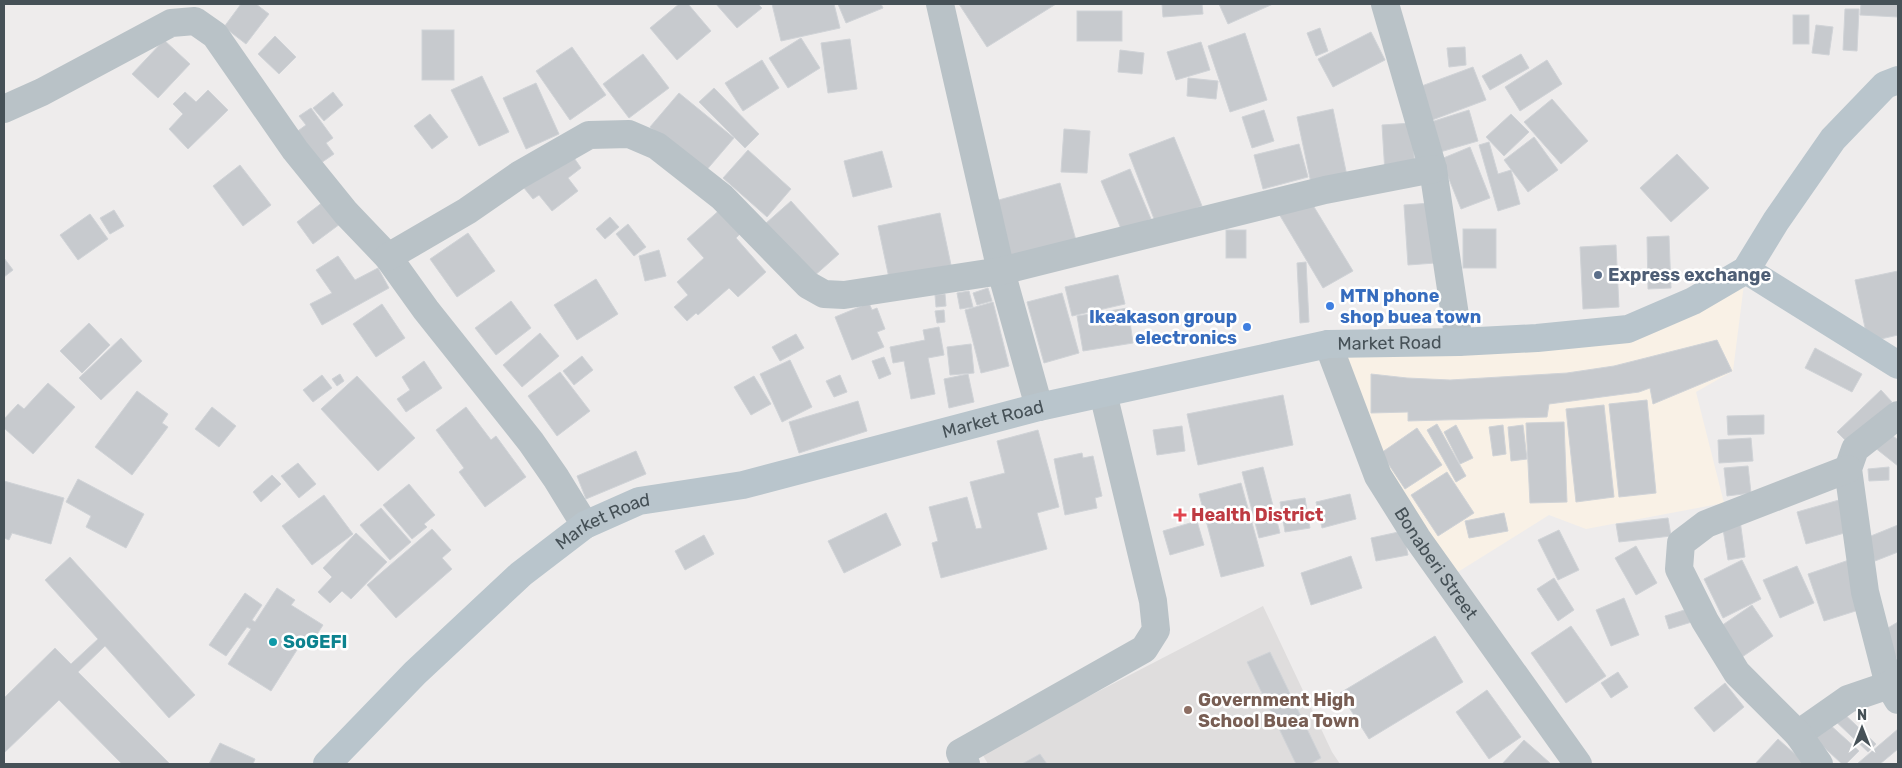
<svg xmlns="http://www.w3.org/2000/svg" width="1902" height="768" viewBox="0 0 1902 768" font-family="Rubik,sans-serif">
  <rect width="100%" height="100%" fill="#eeecec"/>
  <path fill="#f9f1e6" d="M1744 284 1733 371 1696 392 1724 503 1586 529 1549 515 1453 575 1379 466 1336 352 1577 344Z"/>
  <path fill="#dfdddd" d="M1263 606 1332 752 1340 764H988L981 752Z"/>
  <g fill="#c7cace" stroke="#d0d3d7">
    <path d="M241 4H256L269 14 246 44 224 27Z"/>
    <path d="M679 4H688L711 31 677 60 650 28Z"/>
    <path d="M716 4H758L762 8 737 28Z"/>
    <path d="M772 4H834L840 28 781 41Z"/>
    <path d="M838 4H881L883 8 846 23Z"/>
    <path d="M959 4H1056L987 47Z"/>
    <path d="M1162 4H1202L1203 14 1163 17Z"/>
    <path d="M1219 4H1273L1228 24Z"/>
    <path d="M1861 4H1898V17L1860 15Z"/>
    <path d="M1845 9H1859L1857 51 1843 50Z"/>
    <rect x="1077" y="11" width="45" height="30"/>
    <rect x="1793" y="15" width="16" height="29"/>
    <path d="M1816 25 1833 27 1829 55 1812 53Z"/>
    <path d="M1320 28 1328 51 1316 56 1307 33Z"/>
    <rect x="422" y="30" width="32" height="50"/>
    <path d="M1371 32 1385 60 1333 87 1318 59Z"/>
    <path d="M1245 33 1267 100 1230 112 1208 46Z"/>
    <path d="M275 36 296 57 279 74 258 54Z"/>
    <path d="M801 38 820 68 788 88 769 58Z"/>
    <path d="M850 39 857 89 828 93 821 43Z"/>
    <path d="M164 40 190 64 158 98 132 74Z"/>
    <path d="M1201 42 1210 70 1176 80 1167 52Z"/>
    <path d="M572 47 606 95 570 120 536 71Z"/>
    <path d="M1465 47 1466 65 1449 67 1447 48Z"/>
    <path d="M1120 50 1144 53 1142 74 1118 72Z"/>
    <path d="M643 54 669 88 629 118 603 84Z"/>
    <path d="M1521 54 1529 68 1490 90 1482 76Z"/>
    <path d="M762 60 779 88 743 111 725 83Z"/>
    <path d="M1547 60 1562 84 1520 111 1505 87Z"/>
    <path d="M1473 67 1486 100 1432 120 1419 87Z"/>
    <path d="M482 76 509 132 479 146 451 90Z"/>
    <path d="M1188 78 1218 81 1216 99 1187 96Z"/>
    <path d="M536 83 559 134 526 149 503 98Z"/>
    <path d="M714 88 759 134 745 148 699 102Z"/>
    <path d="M208 90 228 110 188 149 169 129 183 114 173 104 185 92 196 102Z"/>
    <path d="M333 92 343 105 324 121 313 108Z"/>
    <path d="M679 93 734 138 704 173 650 127Z"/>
    <path d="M1552 99 1588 141 1561 164 1524 122Z"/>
    <path d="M311 108 333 138 326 143 334 154 318 165 295 133 306 125 299 116Z"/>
    <path d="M1333 109 1347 176 1311 183 1297 117Z"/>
    <path d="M1264 110 1274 141 1252 148 1242 117Z"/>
    <path d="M1469 110 1478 141 1440 152 1431 122Z"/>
    <path d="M430 114 448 137 432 149 414 126Z"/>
    <path d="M1511 114 1529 132 1504 156 1486 137Z"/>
    <path d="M1412 123 1415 171 1385 173 1382 125Z"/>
    <path d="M1064 129 1090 131 1087 173 1061 172Z"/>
    <path d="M1174 137 1202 206 1156 224 1129 154Z"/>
    <path d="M1534 137 1558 170 1528 192 1504 160Z"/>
    <path d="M1489 142 1498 174 1511 170 1520 204 1498 211 1479 145Z"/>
    <path d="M1299 144 1308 177 1263 189 1254 155Z"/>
    <path d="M1470 147 1490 198 1461 209 1441 159Z"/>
    <path d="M748 150 791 189 767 217 723 178Z"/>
    <path d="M882 151 892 187 853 197 844 161Z"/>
    <path d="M570 152 581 168 568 178 578 191 552 211 539 195 533 199 524 188Z"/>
    <path d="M1677 154 1709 188 1671 222 1640 188Z"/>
    <path d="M240 165 271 205 243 226 213 186Z"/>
    <path d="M1130 169 1151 219 1122 231 1101 181Z"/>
    <path d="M1060 183 1077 244 1012 262 995 201Z"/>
    <path d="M1308 197 1353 271 1323 288 1279 214Z"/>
    <path d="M791 201 839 254 813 277 765 224Z"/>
    <path d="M323 202 340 224 313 244 297 222Z"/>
    <path d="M1431 203 1435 263 1408 265 1404 205Z"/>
    <path d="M723 207 744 230 736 238 766 272 738 297 729 288 698 315 696 313 687 321 674 307 688 295 677 282 704 258 687 239Z"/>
    <path d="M114 210 124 226 110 234 100 218Z"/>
    <path d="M940 213 951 265 889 278 878 226Z"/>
    <path d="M90 214 108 239 78 260 60 235Z"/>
    <path d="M610 217 619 227 605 239 596 229Z"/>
    <path d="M628 224 646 247 634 256 616 234Z"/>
    <rect x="1463" y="229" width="33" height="39"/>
    <rect x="1226" y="230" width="20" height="28"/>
    <path d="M468 233 495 271 457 297 430 259Z"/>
    <path d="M1669 236 1671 288 1648 289 1647 237Z"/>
    <path d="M1616 245 1619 307 1583 309 1580 247Z"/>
    <path d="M659 250 666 276 645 281 639 256Z"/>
    <path d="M338 256 355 280 378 268 389 288 322 325 310 304 332 293 316 270Z"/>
    <path d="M4 258 13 270 4 277Z"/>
    <path d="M1306 262 1309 322 1300 323 1297 263Z"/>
    <path d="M1898 271V335L1868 342 1855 280Z"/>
    <path d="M1118 275 1125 304 1072 316 1065 287Z"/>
    <path d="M596 279 618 314 577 340 554 305Z"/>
    <path d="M988 288 992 301 977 305 973 293Z"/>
    <path d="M969 291 973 307 960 309 957 293Z"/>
    <path d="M1062 293 1079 353 1044 363 1027 302Z"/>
    <path d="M945 294 946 306 936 307 935 295Z"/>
    <path d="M511 301 531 328 496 355 475 328Z"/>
    <path d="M993 302 1009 366 981 373 965 310Z"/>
    <path d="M869 303 872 310 877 308 885 329 877 332 884 347 852 360 835 317Z"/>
    <path d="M382 304 405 338 376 357 353 324Z"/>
    <path d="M1128 308 1133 343 1083 351 1077 316Z"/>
    <path d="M944 310 945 322 937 323 935 311Z"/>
    <path d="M89 323 110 345 82 373 60 351Z"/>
    <path d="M939 327 944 355 928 358 935 394 911 399 904 361 893 363 890 347 925 340 923 330Z"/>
    <path d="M540 333 559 356 522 387 503 365Z"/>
    <path d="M796 334 804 348 780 361 772 347Z"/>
    <path d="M121 338 142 361 101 400 79 378Z"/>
    <path d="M1717 340 1732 371 1653 404 1650 388 1639 392 1549 404 1547 417 1408 421V412L1371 413V374L1407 378 1450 380 1567 373 1614 366Z"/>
    <path d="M971 344 974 373 950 375 947 347Z"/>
    <path d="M1815 348 1862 374 1852 392 1805 368Z"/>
    <path d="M582 356 593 370 574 385 563 371Z"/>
    <path d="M884 357 891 374 879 379 872 361Z"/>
    <path d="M790 360 812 407 782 422 760 374Z"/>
    <path d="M424 361 442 388 406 412 397 399 410 390 402 377Z"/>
    <path d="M560 372 590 411 557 436 528 396Z"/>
    <path d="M340 374 344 381 337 386 332 379Z"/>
    <path d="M968 374 974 402 949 408 944 379Z"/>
    <path d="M322 375 332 388 313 402 303 390Z"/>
    <path d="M840 375 847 392 834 397 826 381Z"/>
    <path d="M357 376 415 438 378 471 321 409Z"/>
    <path d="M754 376 771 404 751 415 734 387Z"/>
    <path d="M48 383 75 407 33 454 4 428V419L18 404 24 409Z"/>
    <path d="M1881 390 1892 402 1849 444 1837 432Z"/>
    <path d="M137 391 168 414 162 423 168 427 132 475 95 447Z"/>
    <path d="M1283 395 1293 445 1198 465 1187 414Z"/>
    <path d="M1647 400 1656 493 1619 497 1609 404Z"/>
    <path d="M858 401 867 431 799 453 789 422Z"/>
    <path d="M1604 405 1614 497 1576 502 1566 409Z"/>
    <path d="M212 407 236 426 219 447 195 429Z"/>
    <path d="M466 407 491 440 496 436 526 477 485 507 459 472 464 468 436 430Z"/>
    <path d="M1764 415V434L1728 435 1727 416Z"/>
    <path d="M1564 422 1567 502 1530 503 1526 423Z"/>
    <path d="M1437 424 1466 476 1456 482 1427 430Z"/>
    <path d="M1456 425 1473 458 1460 464 1444 432Z"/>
    <path d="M1503 425 1506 454 1493 456 1489 427Z"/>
    <path d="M1523 425 1527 459 1511 461 1508 427Z"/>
    <path d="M1182 426 1185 451 1157 455 1153 430Z"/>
    <path d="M1417 428 1442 465 1405 489 1381 453Z"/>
    <path d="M1038 430 1059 507 1037 513 1047 549 941 578 932 543 938 541 929 507 967 497 976 529 982 528 970 482 1005 473 997 441Z"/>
    <path d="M1887 431 1898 440V466L1874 447Z"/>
    <path d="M1751 438 1753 461 1719 463 1718 440Z"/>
    <path d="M636 451 646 474 586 499 577 476Z"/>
    <path d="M1082 453 1083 458 1093 456 1102 496 1095 498 1097 508 1065 515 1054 459Z"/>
    <path d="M298 463 316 484 299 498 281 476Z"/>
    <path d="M1748 466 1751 493 1727 496 1724 468Z"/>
    <path d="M1263 467 1280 533 1259 538 1242 472Z"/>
    <path d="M1889 467V480L1869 481 1868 469Z"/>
    <path d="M1447 472 1474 513 1438 536 1411 495Z"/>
    <path d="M272 475 281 484 261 502 253 492Z"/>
    <path d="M78 479 144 514 126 548 86 527 91 516 66 502Z"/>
    <path d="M4 481 64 498 51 544 12 533 9 540 4 538Z"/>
    <path d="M1241 483 1264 566 1221 577 1199 494Z"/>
    <path d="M409 484 435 515 424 524 427 527 412 539 383 505Z"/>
    <path d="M1350 494 1356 519 1322 528 1316 502Z"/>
    <path d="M324 495 353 534 312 565 282 526Z"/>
    <path d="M1305 498 1310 528 1285 532 1280 502Z"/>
    <path d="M1839 500 1848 532 1806 544 1797 512Z"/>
    <path d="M381 508 411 542 390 560 360 525Z"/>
    <path d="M886 513 901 545 844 573 828 541Z"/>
    <path d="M1504 513 1508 531 1469 538 1465 521Z"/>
    <path d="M1668 518 1671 536 1619 542 1616 524Z"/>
    <path d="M1740 520 1745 557 1728 560 1722 523Z"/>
    <path d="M1197 521 1204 545 1170 555 1163 531Z"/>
    <path d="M1898 525V552L1875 561 1866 538Z"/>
    <path d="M432 529 451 550 442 558 452 569 396 618 367 585Z"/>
    <path d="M1559 530 1579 570 1558 580 1538 540Z"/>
    <path d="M1403 531 1408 555 1376 561 1371 538Z"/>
    <path d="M356 533 387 562 351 599 342 591 330 603 318 592 332 577 323 568Z"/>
    <path d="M704 535 714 554 685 570 675 551Z"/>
    <path d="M1636 546 1657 583 1636 595 1615 558Z"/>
    <path d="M1351 556 1362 588 1311 605 1301 573Z"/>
    <path d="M70 557 195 695 169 718 105 646 78 672 170 764H122L59 700 4 753V698L55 648 71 664 98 639 45 580Z"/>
    <path d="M1742 560 1761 599 1723 618 1704 579Z"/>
    <path d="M1849 560 1865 608 1824 621 1808 574Z"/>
    <path d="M1797 566 1814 603 1780 618 1763 580Z"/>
    <path d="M1554 578 1574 610 1558 621 1537 589Z"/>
    <path d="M277 588 295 600 291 605 323 625 314 639 307 634 271 691 228 664 251 629 247 627 226 656 209 645 245 593 262 605 252 620 255 622Z"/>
    <path d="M1624 598 1639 635 1611 646 1596 610Z"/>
    <path d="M1752 605 1773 636 1742 657 1721 626Z"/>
    <path d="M1691 608 1695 621 1669 629 1665 616Z"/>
    <path d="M1898 622V660L1881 632Z"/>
    <path d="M1571 626 1606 676 1566 703 1531 653Z"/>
    <path d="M1435 636 1463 682 1369 739 1340 693Z"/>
    <path d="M1270 652 1321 758 1310 764H1296L1247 662Z"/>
    <path d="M1618 672 1628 687 1611 698 1601 683Z"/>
    <path d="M1725 683 1744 707 1714 732 1694 708Z"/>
    <path d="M1487 690 1521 737 1489 759 1456 712Z"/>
    <path d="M1839 709 1876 744 1868 752 1831 717Z"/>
    <path d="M1828 723 1859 751 1846 764H1842L1814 738Z"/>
    <path d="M1898 729V749L1880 764H1857Z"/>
    <path d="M1778 739 1804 762 1802 764H1755Z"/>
    <path d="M1524 740 1550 763 1548 764H1502Z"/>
    <path d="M220 743 255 759 253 764H209Z"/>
    <path d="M1040 754 1047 764H1022Z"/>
  </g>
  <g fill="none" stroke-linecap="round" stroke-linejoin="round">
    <g stroke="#b9c2c7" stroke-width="28">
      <path d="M940 4 1001 271 1039 407"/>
      <path d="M1385 4 1433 169 1459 342"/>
      <path d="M4 109 42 92 171 23 195 21 215 35 295 150 346 213 388 257 426 310 531 442 556 478 585 525"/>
      <path d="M388 257 467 211 519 175 589 135 629 134 657 146 722 197 808 285 824 294 844 295 1001 271 1325 190 1433 169"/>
      <path id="s1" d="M1328 344 1378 476 1417 538 1578 764"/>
      <path d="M1898 415 1855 449 1848 469 1865 592 1889 685 1898 700"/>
      <path d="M1798 734 1848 699 1889 685 1898 680"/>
      <path d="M966 764 960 753 1144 649 1156 630 1153 601 1103 393"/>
      <path d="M1819 764 1798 734 1737 673 1705 621 1679 569 1681 543 1706 524 1848 469"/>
    </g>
    <g stroke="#b9c5cc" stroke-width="28">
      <path d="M1746 270 1898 365"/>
      <path id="s2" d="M327 764 415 673 521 574 585 525 639 501 743 485 1039 407 1328 344 1459 342 1537 338 1628 329 1693 301 1746 270 1776 221 1833 139 1885 85 1898 80"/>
    </g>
  </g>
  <circle fill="#5c6f8a" stroke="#fff" stroke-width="2" cx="1598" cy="275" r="5"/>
  <g fill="#3f7fe0" stroke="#fff" stroke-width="2">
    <circle cx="1330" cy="306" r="5"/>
    <circle cx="1247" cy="327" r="5"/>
  </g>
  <path fill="#e0444e" stroke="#fff" stroke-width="2" d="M1177.5 507.5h5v5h5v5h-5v5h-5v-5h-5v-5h5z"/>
  <circle fill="#0f9aa8" stroke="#fff" stroke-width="2" cx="273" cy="642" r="5"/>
  <circle fill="#8d6e63" stroke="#fff" stroke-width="2" cx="1188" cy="710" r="5"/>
  <g text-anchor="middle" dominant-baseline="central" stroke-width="5" stroke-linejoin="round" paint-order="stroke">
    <g font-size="18" font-weight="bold" fill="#4e5e75" stroke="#fff" text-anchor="start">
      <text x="1608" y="275">Express exchange</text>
    </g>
    <g font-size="18" font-weight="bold" fill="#366cbe" stroke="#fff" text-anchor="start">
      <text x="1340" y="296">MTN phone<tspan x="1340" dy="21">shop buea town</tspan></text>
      <text x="1237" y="317" text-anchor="end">Ikeakason group<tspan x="1237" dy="21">electronics</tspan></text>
    </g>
    <g font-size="18" fill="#465157" stroke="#fff">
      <text stroke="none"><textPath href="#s2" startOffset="1180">Market Road</textPath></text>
      <text stroke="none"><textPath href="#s2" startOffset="775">Market Road</textPath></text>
      <text stroke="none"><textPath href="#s2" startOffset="370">Market Road</textPath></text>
      <text stroke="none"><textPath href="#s1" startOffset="246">Bonaberi Street</textPath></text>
    </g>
    <g font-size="18" font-weight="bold" fill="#be3a42" stroke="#fff" text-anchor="start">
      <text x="1191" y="515">Health District</text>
    </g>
    <g font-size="18" font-weight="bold" fill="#0d838f" stroke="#fff" text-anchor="start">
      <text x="283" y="642">SoGEFI</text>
    </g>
    <g font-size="18" font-weight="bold" fill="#785e54" stroke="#fff" text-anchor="start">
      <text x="1198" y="700">Government High<tspan x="1198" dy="21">School Buea Town</tspan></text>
    </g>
  </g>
  <rect width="1902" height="768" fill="none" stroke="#465157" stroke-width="10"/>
  <g transform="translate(1862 728)" stroke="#ffffff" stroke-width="4" paint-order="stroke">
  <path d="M0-4L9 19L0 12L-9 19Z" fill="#465157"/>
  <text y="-8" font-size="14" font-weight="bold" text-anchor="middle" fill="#465157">N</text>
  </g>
</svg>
